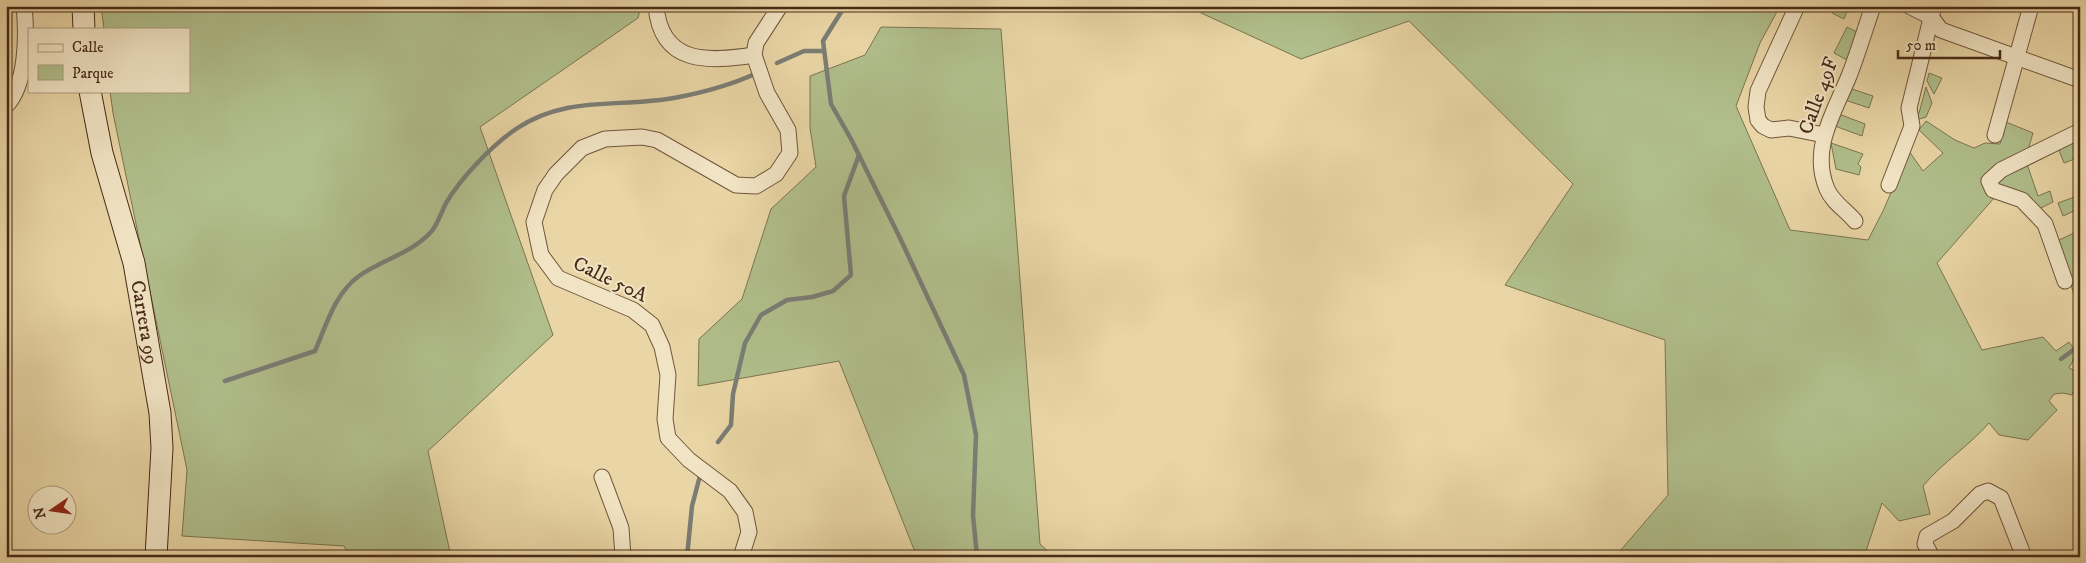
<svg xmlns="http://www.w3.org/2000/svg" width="2086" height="563" viewBox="0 0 2086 563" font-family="'IM FELL DW Pica',serif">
  <rect width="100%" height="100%" fill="#e9d5a5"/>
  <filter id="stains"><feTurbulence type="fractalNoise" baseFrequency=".004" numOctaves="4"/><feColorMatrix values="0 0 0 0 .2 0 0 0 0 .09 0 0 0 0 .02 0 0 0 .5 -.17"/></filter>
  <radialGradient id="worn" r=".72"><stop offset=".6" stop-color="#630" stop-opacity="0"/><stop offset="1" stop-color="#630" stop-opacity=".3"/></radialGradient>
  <g fill="#b0be8b" stroke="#7c7451">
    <path d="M101 6H641L638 18 480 127 553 335 428 451 451 557H350L344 546 182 536 187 470 113 113 110 91H189V29H104Z"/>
    <path d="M1196 6H1780L1760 43 1736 106 1790 230 1868 240 1883 211 1909 151 1923 171 1943 153 1919 130 1926 121 1955 140 1974 148 1985 143 2000 144 2006 122 2033 133 2028 150 1985 177 1995 197 1937 263 1982 350 2043 337 2056 351 2069 342 2077 353 2069 368 2080 373V388L2075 389 2072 395 2063 393 2054 394 2049 401 2057 410 2028 440 1999 435 1989 423C1969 446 1943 462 1923 486L1930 514 1899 521 1882 503 1864 557H1615L1668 495 1665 340 1505 285 1573 184 1409 21 1301 59 1199 12Z"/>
    <path d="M1835 6H1849L1844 19 1832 13Z"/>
    <path d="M881 27 1001 29 1040 544 1054 557H917L839 361 698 386 699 339 742 299 771 209 816 167 810 128V76L865 55Z"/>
    <path d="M1847 27 1857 32 1849 61 1834 53Z"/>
    <path d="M1929 73 1942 78 1934 94 1927 81Z"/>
    <path d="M1926 87 1932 103 1926 117 1916 120 1914 115 1919 113Z"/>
    <path d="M1849 88 1873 96 1869 108 1845 100Z"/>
    <path d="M1839 114 1865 124 1862 136 1835 126Z"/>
    <path d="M2078 138 2080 157 2064 163 2058 148Z"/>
    <path d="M1831 143 1863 154 1858 164 1861 167 1859 175 1836 169Z"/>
    <path d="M2027 164 2038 196 2050 191 2053 202 2041 208 1998 187V178Z"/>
    <path d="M2080 195V222L2074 211 2063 216 2058 203Z"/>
    <path d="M2080 230V310L2055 242Z"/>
  </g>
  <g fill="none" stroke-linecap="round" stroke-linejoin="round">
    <g stroke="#7b7d75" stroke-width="4.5">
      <path d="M843 9 823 41 831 104 851 139 900 238 964 375 976 435 973 515 977 557"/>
      <path d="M777 63 804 51H824"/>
      <path d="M2061 359 2080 345"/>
      <path d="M225 381 315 351C326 326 335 293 359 276 381 260 410 254 430 233 437 226 441 213 446 203 461 178 491 146 516 129 566 95 618 108 674 98 701 93 731 85 757 73"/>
      <path d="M718 442 731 425 733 394 745 343 761 315 787 300 812 297 833 291 851 275 844 196 859 155"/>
      <path d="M687 557 692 506 701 472"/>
    </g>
    <g stroke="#70553a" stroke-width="17">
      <g id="street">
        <path d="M656 6C661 65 708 62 754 55"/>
        <path d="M1797 6 1758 91 1756 107 1758 120 1763 126 1771 130 1789 128 1824 135"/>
        <path d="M1909 6 1931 17 1941 30 2080 80"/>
        <path d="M6 106C27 84 27 35 24 6"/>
        <path d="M1995 135 2031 6"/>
        <path d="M1889 185 1912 126 1909 108 1934 6"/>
        <path d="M1855 221C1846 210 1833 203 1827 189 1810 149 1834 113 1849 76 1858 53 1865 29 1873 6"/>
        <path d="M2065 281 2045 224 2022 200 1993 190 1989 181 2001 170 2080 131"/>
        <path d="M602 477 621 528 623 557"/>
        <path d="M741 557 749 532 745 512 730 491 689 460 668 438 665 419 668 375 662 347 652 325 633 310 558 278 541 255 534 222 545 190 556 174 582 148 605 139 642 137 657 140 736 185 756 186 776 174 790 153 788 130 767 93 754 55 756 43 780 6"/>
        <path d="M1932 557 1925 544 1927 536 1953 521 1980 494 1988 491 2001 498 2024 557"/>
      </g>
    </g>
    <g stroke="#482a17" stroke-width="23">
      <g id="secondary">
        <path d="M83 6 84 29"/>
        <path id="s1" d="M90 91 102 153 134 263 160 413 162 448 156 557"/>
      </g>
    </g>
    <use href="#street" stroke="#f1e4c4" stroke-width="15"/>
    <use href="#secondary" stroke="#f1e4c4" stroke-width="21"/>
  </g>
  <g text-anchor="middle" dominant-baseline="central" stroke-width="4" stroke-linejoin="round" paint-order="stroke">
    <g font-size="20" fill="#482a17" stroke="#f1e4c4">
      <text transform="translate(1819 96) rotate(-70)">Calle 49F</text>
      <text transform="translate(610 280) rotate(26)">Calle 50A</text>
      <text stroke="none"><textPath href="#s1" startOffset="238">Carrera 99</textPath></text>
    </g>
  </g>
  <rect width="2086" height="563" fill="none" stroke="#e9d5a5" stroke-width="25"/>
  <rect x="8" y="8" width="2071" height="548" fill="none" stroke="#482a17" stroke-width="2.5"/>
  <rect x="12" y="12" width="2061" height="538" fill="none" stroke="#482a17"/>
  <rect x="28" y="28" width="162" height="65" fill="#f1e4c4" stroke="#ad9a7f"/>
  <rect x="38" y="44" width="25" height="8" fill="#f1e4c4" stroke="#ad9a7f"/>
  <text x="72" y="52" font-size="15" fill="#482a17">Calle</text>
  <rect x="38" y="65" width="25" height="15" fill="#b0be8b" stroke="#ad9a7f"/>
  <text x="72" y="78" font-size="15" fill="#482a17">Parque</text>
  <g transform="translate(52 510) rotate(257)"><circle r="24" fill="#f1e4c4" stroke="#ad9a7f"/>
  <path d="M0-4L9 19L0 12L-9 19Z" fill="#8f2418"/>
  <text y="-8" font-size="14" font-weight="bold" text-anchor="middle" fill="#482a17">N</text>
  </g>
  <path d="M1898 50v8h102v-8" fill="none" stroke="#482a17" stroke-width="2.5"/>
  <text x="1906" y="50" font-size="15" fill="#482a17" stroke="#f1e4c4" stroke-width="4" paint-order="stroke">50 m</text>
  <rect width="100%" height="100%" filter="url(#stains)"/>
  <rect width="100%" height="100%" fill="url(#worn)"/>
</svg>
